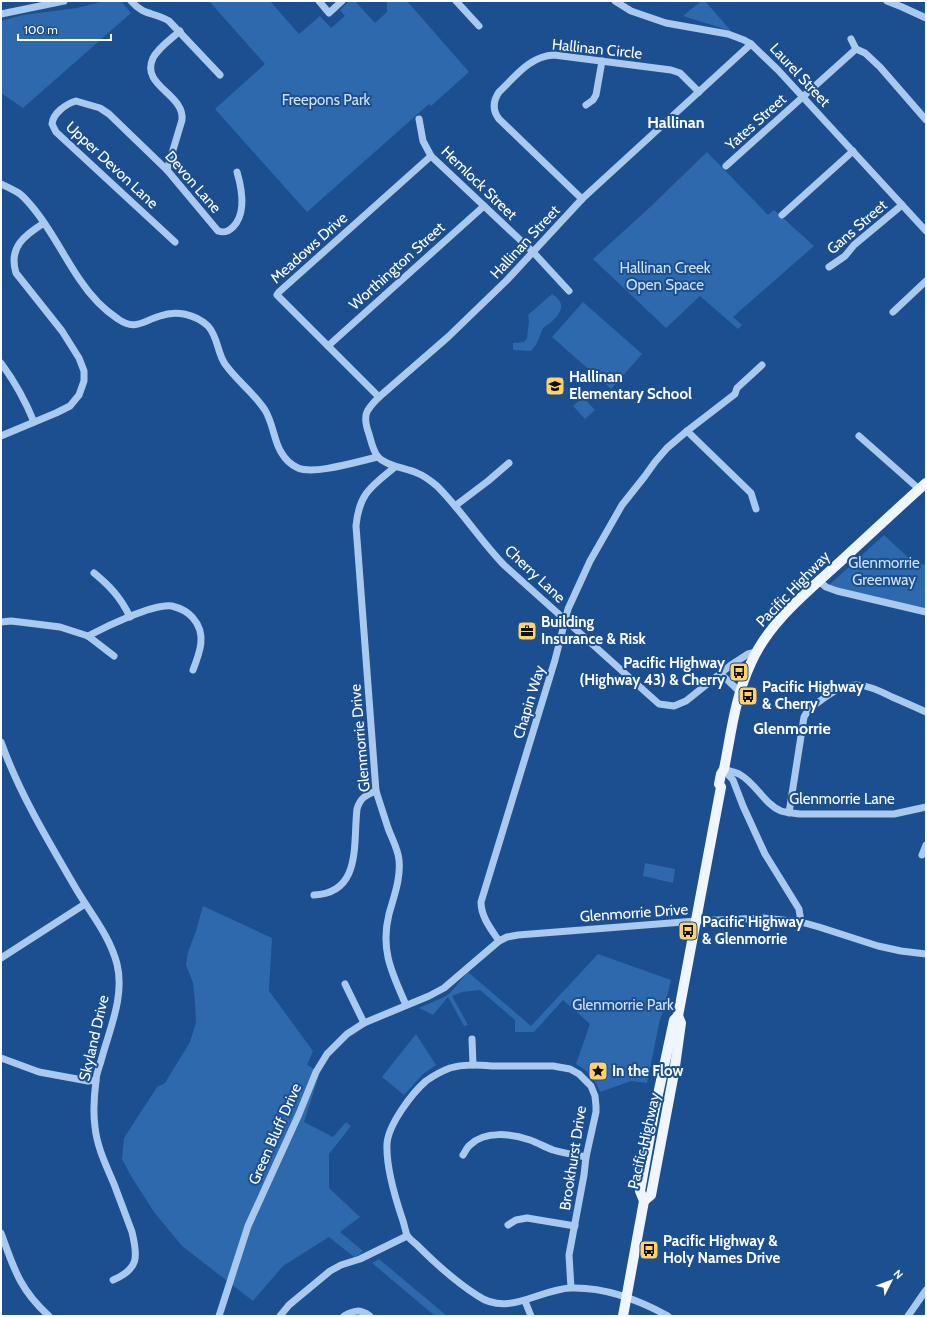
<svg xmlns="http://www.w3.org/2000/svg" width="927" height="1317" viewBox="0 0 927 1317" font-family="Cabin,sans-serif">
  <rect width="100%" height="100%" fill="#1b4f8f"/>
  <g fill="#2e69ad">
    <path d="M105 1H121L131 13 23 108 1 93V21L23 15 77 8Z"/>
    <path d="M209 1H270L299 34 320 16 331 28 345 16 340 10 349 1H355L375 23 387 12V1H407L469 72 431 106 429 104 307 212 215 109 265 64Z"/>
    <path d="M701 1H705L731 31 683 16Z"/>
    <path d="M707 152 768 215 774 210 814 246 733 317 742 325 738 329 700 296 666 328 593 259 647 210Z"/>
    <path d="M552 294C572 306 555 320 543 328 539 337 538 344 531 351L513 350V343L524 342 527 338 529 321 528 315Z"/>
    <path d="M583 302 642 354 611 389 552 337Z"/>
    <path d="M583 397 595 410 585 419 573 406Z"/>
    <path d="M884 535 913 562 926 565V609L828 586Z"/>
    <path d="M645 863 675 869 673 883 643 876Z"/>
    <path d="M203 906 272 938 269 991 313 1051 307 1065 320 1072 304 1122 333 1137 346 1122 351 1126 329 1154V1188L360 1217 340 1232 363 1251 360 1253 361 1254 354 1257 329 1237 283 1266 253 1301 182 1246 154 1212 131 1176 122 1159 124 1138 157 1087 165 1083 190 1042 196 1022 195 1002 193 983 186 965 188 952 196 931Z"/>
    <path d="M598 954 671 980 664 1009 660 1019 647 1083 631 1081 600 1092C595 1079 587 1070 576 1064L590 1024 563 1000 534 1032H515V1020L480 990 462 992 452 996 468 1025 464 1026 448 997 433 1015 419 1008 442 998 449 994 468 972 531 1026Z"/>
    <path d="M416 1034 436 1065 423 1074 404 1095 382 1077Z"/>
    <path d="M379 1259 447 1316H435L372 1263Z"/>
  </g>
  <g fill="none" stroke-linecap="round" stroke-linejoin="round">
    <g stroke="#a9c9ee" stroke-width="7">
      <path d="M131 1C144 16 154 12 169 21L220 75"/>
      <path d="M319 1 329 13 342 1"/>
      <path d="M456 1 479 26"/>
      <path d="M615 1 631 11 666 23 728 34 744 40 751 44 778 70 926 231"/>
      <path d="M887 1 902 7 926 18"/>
      <path d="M1 14 64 1"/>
      <path d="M851 39 856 49 865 53 880 67 926 120"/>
      <path d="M751 44 582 199 507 280 448 337 379 397C366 410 362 415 369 434 371 441 373 451 378 457 386 466 406 468 417 473 425 476 431 481 437 486 461 510 480 540 504 565L659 704 674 706 686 701 731 665 748 654 756 652"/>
      <path d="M586 105 593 100 596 95 602 61"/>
      <path d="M419 119 423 141 431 156 533 252 569 291"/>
      <path d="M726 166 856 49"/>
      <path d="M167 170 182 120C185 94 140 86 153 58 158 48 171 39 180 31"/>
      <path d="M1 184C7 187 14 190 20 194 25 198 30 204 34 209 52 231 64 257 80 280 90 295 103 309 118 319 135 331 143 321 160 316 176 310 195 314 208 326 218 337 217 352 225 364 237 381 254 393 265 410 273 423 274 441 281 452 285 459 291 465 298 468 315 475 359 461 378 457"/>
      <path d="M582 199 499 119C492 110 493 101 499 92 516 76 530 56 554 55L671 70 680 73 699 92"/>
      <path d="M782 215 853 151"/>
      <path d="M175 242 56 132 52 124C53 113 66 104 76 101L100 108 109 114 167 170 218 231C224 233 228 232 233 227 247 213 242 189 237 172"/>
      <path d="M829 267 845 256 854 245 902 205"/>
      <path d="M893 312 926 281"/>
      <path d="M328 346 484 206"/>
      <path d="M1 363C15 382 25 400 34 422"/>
      <path d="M379 397 277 295 279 292 431 156"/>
      <path d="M687 431 751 493 756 509"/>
      <path d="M1 436 56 413 70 406 79 395 84 381V371L79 358 62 331 16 273C8 247 25 235 44 223"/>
      <path d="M859 436 919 489"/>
      <path d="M395 467C372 486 359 493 356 526L376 791C380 803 384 816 388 828 392 839 398 849 399 860 401 878 394 896 389 914 380 950 392 973 406 1005"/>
      <path d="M455 506 488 481 509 463"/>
      <path d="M94 573C110 586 121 598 130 617"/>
      <path d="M819 581 826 587 837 591 926 612"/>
      <path d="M1 622 11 621 28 623 60 627 88 636 114 656"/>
      <path d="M88 636C105 627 154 603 172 606 180 608 188 612 193 618 207 634 200 652 193 670"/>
      <path d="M721 674 740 692"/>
      <path d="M1 742C20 795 50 844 78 892 92 915 110 937 117 964 125 997 109 1030 101 1061 99 1068 96 1074 96 1081 94 1096 93 1112 95 1127 97 1147 106 1165 114 1184 120 1200 126 1216 132 1232 138 1257 139 1269 113 1280"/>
      <path d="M724 769C729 771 735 772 739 774 756 783 764 804 781 811 787 813 794 813 800 814H894L926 807"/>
      <path d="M724 770 733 780 743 806 765 854 799 909 801 922"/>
      <path d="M789 813 804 717C810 706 815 705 824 698 850 679 865 683 892 697 904 702 915 707 926 712"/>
      <path d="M922 855 926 845"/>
      <path d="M314 895C362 893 353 843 357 809 360 798 366 795 376 791"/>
      <path d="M499 941C491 929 481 917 481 902L555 660 568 609 590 561 622 505 645 476 655 462 667 448 687 431 735 394 737 388 762 365"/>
      <path d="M1 958 85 904"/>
      <path d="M345 984 364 1023"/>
      <path d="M472 1039 473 1065"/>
      <path d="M1 1058 39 1072 88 1081 96 1080"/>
      <path d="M463 1155C465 1152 467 1147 470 1145 485 1130 512 1134 530 1140 538 1143 545 1147 553 1150 563 1153 575 1155 586 1157"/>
      <path d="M508 1225 516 1220 527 1218 575 1226"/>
      <path d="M1 1233C14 1269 20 1290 49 1316"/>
      <path d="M571 1288 569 1255 584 1175 586 1157 596 1112V1106L595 1096 591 1086 579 1074 570 1069 553 1066C533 1066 512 1066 492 1066 478 1065 464 1064 450 1068 442 1071 433 1076 426 1081 412 1093 388 1125 387 1144 386 1165 395 1197 402 1218 404 1223 405 1230 407 1235 409 1239 414 1242 418 1246 436 1264 456 1282 478 1296 509 1317 539 1289 571 1288 605 1287 639 1300 668 1316"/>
      <path d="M525 1301 531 1316"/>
      <path d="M219 1316 248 1226 299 1114 316 1072 327 1054 347 1034 364 1023 429 996 444 988 499 941 507 937 518 935 696 921 763 918 801 922 819 927 878 946 901 951 926 954"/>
      <path d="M280 1316 289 1305 330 1271 341 1265 360 1259 407 1236"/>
      <path d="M344 1316C354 1310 360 1309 370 1316"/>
      <path d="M908 1316 926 1290"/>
    </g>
    <g stroke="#f0f6ff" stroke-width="10">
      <path d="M644 1201 651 1195 674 1073 681 1023 678 1016"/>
      <path d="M623 1316 644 1201 640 1191 654 1113 674 1020 678 1016 721 787 719 784 721 774 724 769C731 734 735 697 751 663 769 622 807 592 841 561 869 535 897 509 926 483"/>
    </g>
  </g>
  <defs>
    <g id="school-square" transform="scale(1)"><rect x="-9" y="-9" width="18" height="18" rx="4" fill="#ffd166" stroke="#1b4f8f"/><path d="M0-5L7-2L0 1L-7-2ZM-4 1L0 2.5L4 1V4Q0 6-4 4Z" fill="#111"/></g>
    <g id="office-square" transform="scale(1)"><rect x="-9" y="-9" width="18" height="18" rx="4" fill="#ffd166" stroke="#1b4f8f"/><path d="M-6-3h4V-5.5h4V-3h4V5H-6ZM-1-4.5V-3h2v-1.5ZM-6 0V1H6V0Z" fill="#111"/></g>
    <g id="bus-square" transform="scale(1)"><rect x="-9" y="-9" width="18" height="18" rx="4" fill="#ffd166" stroke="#1b4f8f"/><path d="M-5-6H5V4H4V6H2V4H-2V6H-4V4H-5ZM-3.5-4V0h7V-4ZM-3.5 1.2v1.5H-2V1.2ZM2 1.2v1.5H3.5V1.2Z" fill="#111"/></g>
    <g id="sight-square" transform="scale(1)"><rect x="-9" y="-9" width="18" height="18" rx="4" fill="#ffd166" stroke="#1b4f8f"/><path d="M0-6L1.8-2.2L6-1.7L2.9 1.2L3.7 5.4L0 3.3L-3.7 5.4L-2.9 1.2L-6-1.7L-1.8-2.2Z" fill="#111"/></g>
  </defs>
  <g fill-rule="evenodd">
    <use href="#school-square" x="555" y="386"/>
    <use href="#office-square" x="527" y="631"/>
    <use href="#bus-square" x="739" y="672"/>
    <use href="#bus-square" x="748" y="696"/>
    <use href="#bus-square" x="688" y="931"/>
    <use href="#sight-square" x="598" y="1071"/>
    <use href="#bus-square" x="649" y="1250"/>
  </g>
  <g text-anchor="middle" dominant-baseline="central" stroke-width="4" stroke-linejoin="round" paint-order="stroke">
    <g font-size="15" fill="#fff" stroke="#1b4f8f">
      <text transform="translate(597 49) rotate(6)">Hallinan Circle</text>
      <text transform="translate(800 75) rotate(47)">Laurel Street</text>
      <text transform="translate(756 122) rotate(-42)">Yates Street</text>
      <text transform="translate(112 165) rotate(43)">Upper Devon Lane</text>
      <text transform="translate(193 182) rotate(49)">Devon Lane</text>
      <text transform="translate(479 183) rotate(44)">Hemlock Street</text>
      <text transform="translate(857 227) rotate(-41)">Gans Street</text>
      <text transform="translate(525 242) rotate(-47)">Hallinan Street</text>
      <text transform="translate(309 248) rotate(-42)">Meadows Drive</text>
      <text transform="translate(397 266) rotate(-42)">Worthington Street</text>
      <text transform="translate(535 574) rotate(43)">Cherry Lane</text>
      <text transform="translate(793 589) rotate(-46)">Pacific Highway</text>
      <text transform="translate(529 702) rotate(-73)">Chapin Way</text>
      <text transform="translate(360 738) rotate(-95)">Glenmorrie Drive</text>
      <text x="842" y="799">Glenmorrie Lane</text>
      <text transform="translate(634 913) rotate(-4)">Glenmorrie Drive</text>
      <text transform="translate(94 1038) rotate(-77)">Skyland Drive</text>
      <text transform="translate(275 1134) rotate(-66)">Green Bluff Drive</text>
      <text transform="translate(644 1141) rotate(-77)">Pacific Highway</text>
      <text transform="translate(573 1158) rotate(-81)">Brookhurst Drive</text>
    </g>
    <g font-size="15" fill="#cfe3fa" stroke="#1b4f8f">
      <text x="326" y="100">Freepons Park</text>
      <text x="665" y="268">Hallinan Creek<tspan x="665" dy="17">Open Space</tspan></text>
      <text x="884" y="563">Glenmorrie<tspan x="884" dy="17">Greenway</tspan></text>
      <text x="623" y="1005">Glenmorrie Park</text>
    </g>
    <g font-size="15" font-weight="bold" fill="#fff" stroke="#1b4f8f" text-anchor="start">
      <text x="569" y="377">Hallinan<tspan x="569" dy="17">Elementary School</tspan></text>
      <text x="541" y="622">Building<tspan x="541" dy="17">Insurance &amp; Risk</tspan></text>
      <text x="725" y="663" text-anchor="end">Pacific Highway<tspan x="725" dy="17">(Highway 43) &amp; Cherry</tspan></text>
      <text x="762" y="687">Pacific Highway<tspan x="762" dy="17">&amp; Cherry</tspan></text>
      <text x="702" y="922">Pacific Highway<tspan x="702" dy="17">&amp; Glenmorrie</tspan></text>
      <text x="612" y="1071">In the Flow</text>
      <text x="663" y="1241">Pacific Highway &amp;<tspan x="663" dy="17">Holy Names Drive</tspan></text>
    </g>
    <g font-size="16" font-weight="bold" fill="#fff" stroke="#1b4f8f">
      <text x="676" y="122">Hallinan</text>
      <text x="792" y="728">Glenmorrie</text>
    </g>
  </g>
  <rect width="927" height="1317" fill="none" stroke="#ffffff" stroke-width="4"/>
  <g transform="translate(891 1281) rotate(48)" stroke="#1b4f8f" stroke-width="3" paint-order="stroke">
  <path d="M0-3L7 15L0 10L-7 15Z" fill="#ffffff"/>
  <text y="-6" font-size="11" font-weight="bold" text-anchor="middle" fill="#ffffff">N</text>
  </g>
  <path d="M18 34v6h93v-6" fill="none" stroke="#ffffff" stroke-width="2"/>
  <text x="24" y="34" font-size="12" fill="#ffffff" stroke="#1b4f8f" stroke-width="3" paint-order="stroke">100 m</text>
</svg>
